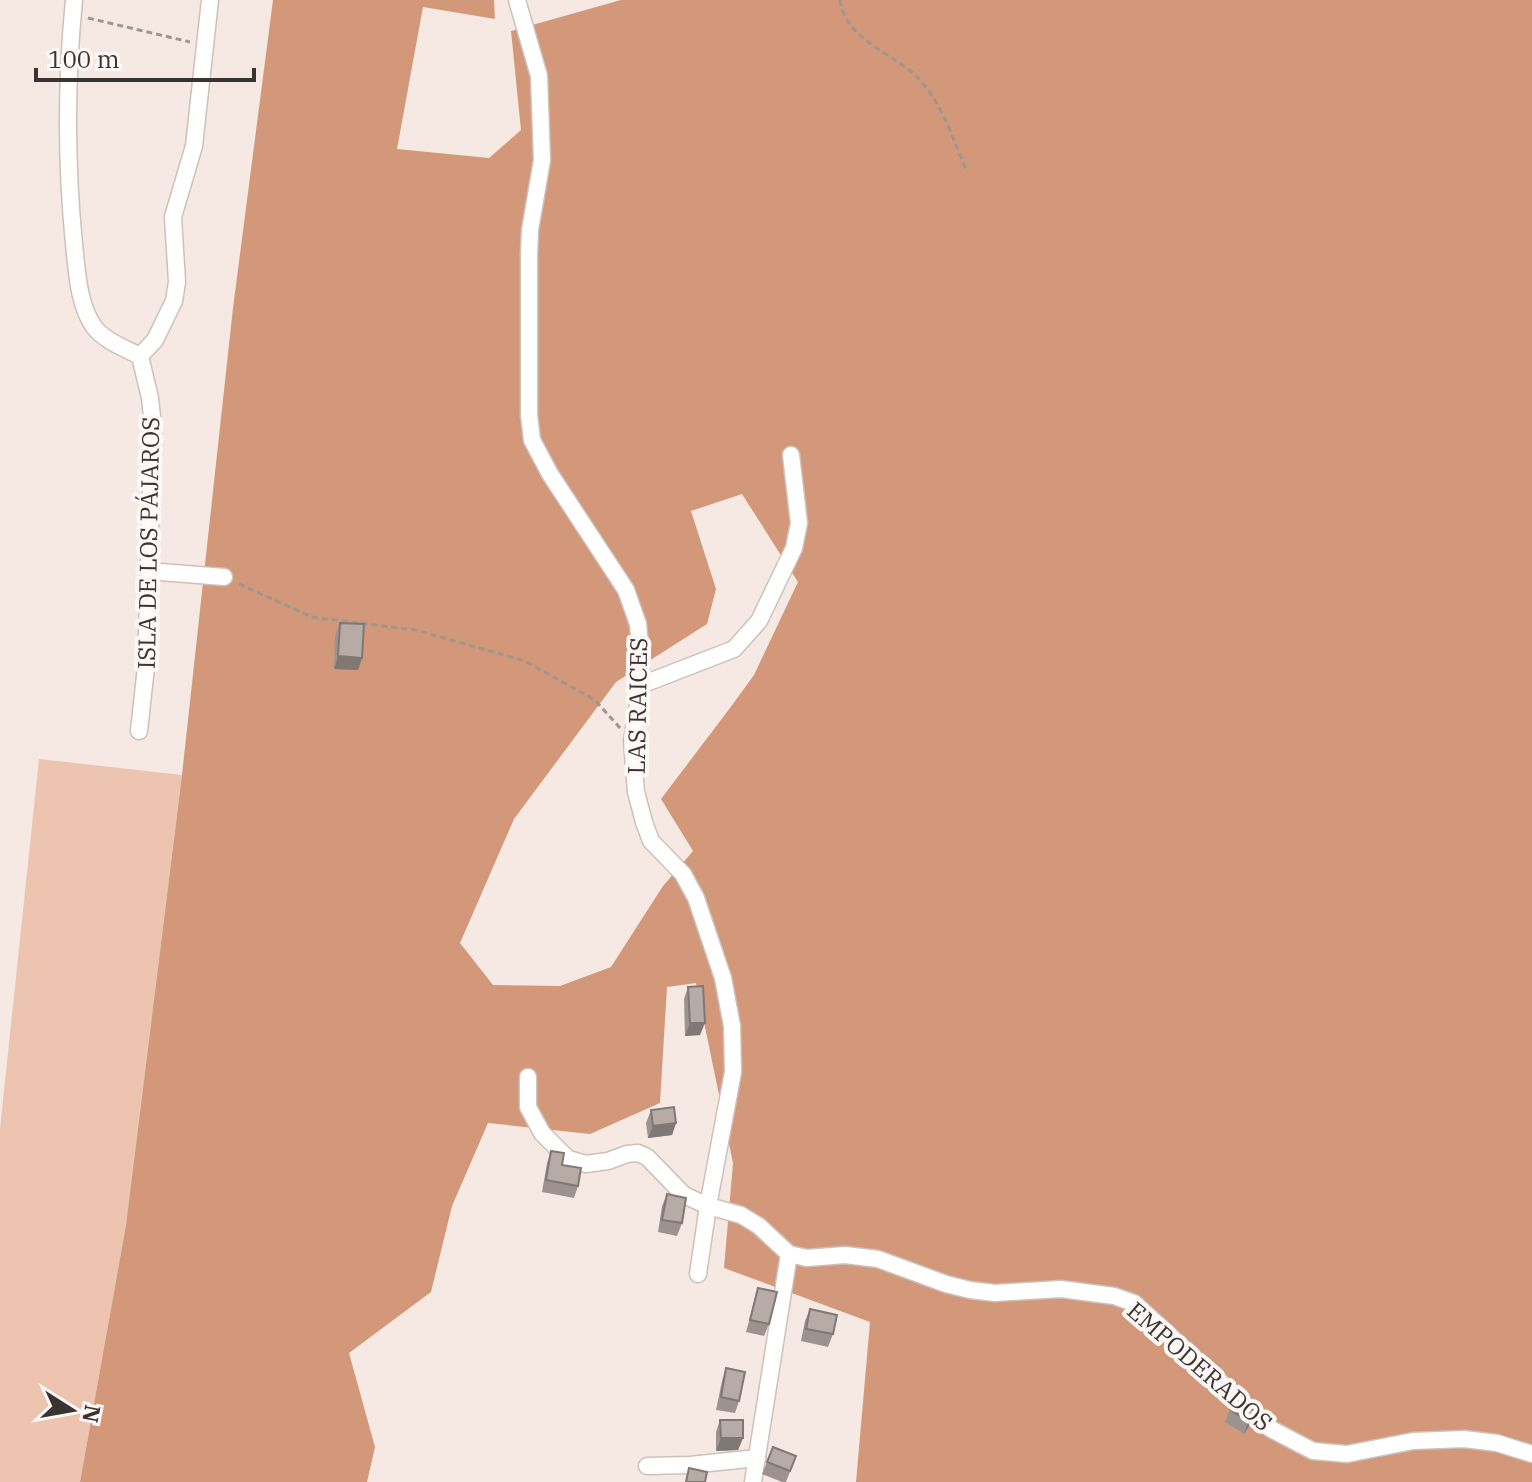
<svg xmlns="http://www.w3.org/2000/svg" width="1532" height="1482" viewBox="0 0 1532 1482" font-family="'IBM Plex Serif',serif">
  <rect width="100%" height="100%" fill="#f6e9e3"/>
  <path fill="#ecc4af" d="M39 759 182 775 126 1225 80 1482H0V1129Z"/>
  <path fill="#d39879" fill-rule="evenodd" d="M273 0H494L495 19 423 7 397 149 489 158 521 130 511 31 621 0H1532V1482H856L870 1322 724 1268 733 1163 696 983 667 987 660 1103 590 1134 488 1123 452 1206 431 1292 349 1353 375 1447 367 1482H80L126 1225 182 775 233 308ZM742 494 798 582 754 675 730 708 661 799 693 851 663 886 611 967 560 986 493 985 460 943 514 819 616 682 707 624 716 589 691 511Z"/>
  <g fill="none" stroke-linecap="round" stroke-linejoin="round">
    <g stroke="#cdc1bb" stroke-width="19">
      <g id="minor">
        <path d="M74 0C66 81 66 163 74 244 77 271 78 304 94 327 105 341 124 348 140 356L150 398 153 426 146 667 139 731"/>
        <path d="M517 0 539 76 542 160 530 230 529 255V415L532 440 550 474 626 590 638 624 641 657V685L632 741 636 792 644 822 651 841 683 874 696 898 723 978 732 1026 733 1072 708 1206 698 1274"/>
        <path d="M140 356 155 340 174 301 177 282 173 217 194 146 210 0"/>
        <path d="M148 571 224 577"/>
        <path d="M641 685 734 649 759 621 794 548 799 523 791 455"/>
        <path d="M528 1077V1107L542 1133 568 1159 586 1164 608 1161 627 1154 638 1153 647 1157 684 1195 708 1206 741 1215 759 1226 789 1254 807 1258 845 1255 878 1259 946 1284 970 1290 995 1293 1061 1289 1114 1296 1134 1303 1271 1429 1313 1451 1347 1454 1413 1441 1464 1439 1497 1443 1532 1454"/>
        <path d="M647 1466 690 1465 757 1458"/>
        <path d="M753 1482 789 1254"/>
      </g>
    </g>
    <g stroke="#9f9591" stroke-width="3" stroke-dasharray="6 4" stroke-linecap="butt">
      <path d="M840 0C845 40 894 53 918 78 943 104 953 140 967 172"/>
      <path d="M88 18 190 42"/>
      <path d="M239 584 312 617 416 630 525 661 595 700 620 728"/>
    </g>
    <use href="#minor" stroke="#fff" stroke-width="16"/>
  </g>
  <g fill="#9d938e">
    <path d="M340 623 358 670 334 669 335 636Z"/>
    <path d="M688 987 700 1035 685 1036 684 999Z"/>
    <path d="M651 1110 676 1123 672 1135 648 1138 646 1123Z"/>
    <path d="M551 1151 578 1186 574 1198 542 1192 547 1163Z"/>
    <path d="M667 1194 682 1223 677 1236 658 1232 662 1206Z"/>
    <path d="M758 1288 769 1324 764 1336 746 1332Z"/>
    <path d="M810 1309 833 1334 828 1347 801 1341 805 1321Z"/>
    <path d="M726 1368 739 1401 735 1413 716 1410 722 1381Z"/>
    <path d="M1230 1409 1255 1411 1251 1423 1244 1434 1225 1422Z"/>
    <path d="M720 1420 743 1438 738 1450 716 1451V1432Z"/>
    <path d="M773 1447 796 1456 786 1482H782L762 1474Z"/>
  </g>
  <g fill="#7f7874">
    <path d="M338 656 362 658 358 670 334 669Z"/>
    <path d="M690 1023H705L700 1035 685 1036Z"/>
    <path d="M676 1123 672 1135 648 1138 653 1126Z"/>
    <path d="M1255 1411 1251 1423 1244 1434 1248 1422Z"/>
    <path d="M721 1438H743L738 1450 716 1451Z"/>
  </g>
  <g fill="#b6aba5" stroke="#7f7874" stroke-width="2">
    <path d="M340 623 364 624 362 658 338 656Z"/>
    <path d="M703 986 705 1023H690L688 987Z"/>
    <path d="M674 1107 676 1123 653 1126 651 1110Z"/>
    <path d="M551 1151 564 1153 562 1165 581 1168 578 1186 546 1180Z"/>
    <path d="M667 1194 686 1198 682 1223 662 1220Z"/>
    <path d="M758 1288 777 1292 769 1324 750 1320Z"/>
    <path d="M810 1309 837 1315 833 1334 806 1329Z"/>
    <path d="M726 1368 745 1372 739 1401 721 1397Z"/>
    <path d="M1237 1399 1255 1411 1248 1422 1230 1409Z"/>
    <path d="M720 1420H743V1438H721Z"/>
    <path d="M773 1447 796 1456 790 1471 767 1462Z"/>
    <path d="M689 1468 707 1472 705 1482H686Z"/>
  </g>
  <g text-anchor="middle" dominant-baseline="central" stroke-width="8" stroke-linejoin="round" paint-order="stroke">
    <g font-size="24" fill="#393431" stroke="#fdf8f6">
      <text transform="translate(148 543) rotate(-89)">ISLA DE LOS PÁJAROS</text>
      <text transform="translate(637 706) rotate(-89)">LAS RAICES</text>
      <text transform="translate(1200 1366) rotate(41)">EMPODERADOS</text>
    </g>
  </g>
  <g transform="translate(72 1410) rotate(101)" stroke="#fdf8f6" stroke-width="6" paint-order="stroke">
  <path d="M0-6L14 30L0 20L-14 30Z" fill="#393431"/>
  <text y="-12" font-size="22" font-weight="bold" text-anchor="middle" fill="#393431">N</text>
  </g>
  <path d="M36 68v12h218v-12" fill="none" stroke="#393431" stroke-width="4"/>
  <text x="48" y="68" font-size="24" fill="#393431" stroke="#fdf8f6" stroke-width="6" paint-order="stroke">100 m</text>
</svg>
